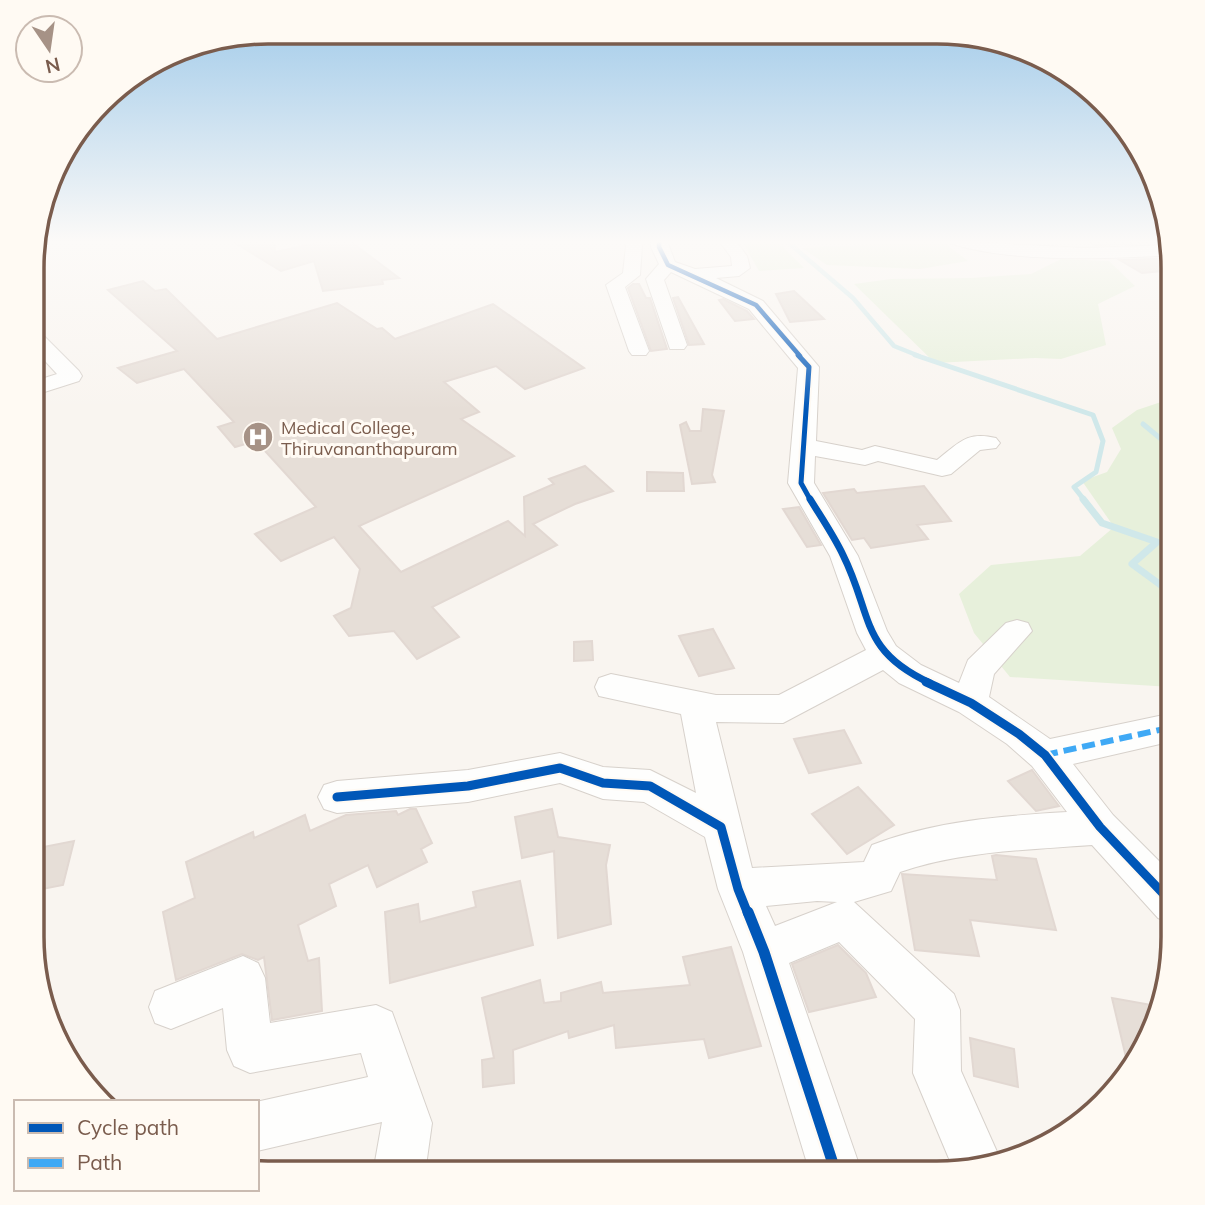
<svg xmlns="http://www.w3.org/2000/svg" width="1205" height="1205" viewBox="0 0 1205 1205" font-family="Mulish,sans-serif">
  <rect width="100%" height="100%" fill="#f9f5f0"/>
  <g fill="#e7f0db">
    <path d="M742 241H777L804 268 759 271Z"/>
    <path d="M942 241 968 261 920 269 827 265 802 248Z"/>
    <path d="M1061 259 1109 261 1135 286 1098 304 1106 345 1061 359 1035 358 935 363 854 284 891 279 971 278 1031 274Z"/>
    <path d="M1173 398V683L1171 687 1010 677 974 633 959 594 991 565 1080 556 1114 527 1082 481 1107 472 1121 449 1112 428 1137 410Z"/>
  </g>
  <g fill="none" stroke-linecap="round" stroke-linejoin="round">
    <path stroke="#d0e8ea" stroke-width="4.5" d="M790 241V244L853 298 894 346 919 356"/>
    <g stroke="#d0e8ea" stroke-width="5">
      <path d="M915 355 1093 415 1103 441 1096 472 1074 487 1085 501"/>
      <path d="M1143 424 1173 449"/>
    </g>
    <path stroke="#d0e8ea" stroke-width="7" d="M1083 499 1102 523 1157 542 1132 564 1173 594"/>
  </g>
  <g fill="#e6ded7" stroke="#e2d8d2" stroke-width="2">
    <path d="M232 241H274L275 252 326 241H350L399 278 382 280 383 284 323 291 314 261 281 271Z"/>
    <path d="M1088 241H1171V242L1095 245Z"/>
    <path d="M1173 258V270L1142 273 1120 260Z"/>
    <path d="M143 281 155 291 166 289 217 339 337 303 377 329 382 328 395 339 493 304 584 368 525 389 496 366 444 382 479 412 461 419 514 456 359 526 401 572 508 521 525 536 524 497 554 484 549 479 585 466 613 491 575 504 533 524 557 545 432 607 459 637 417 659 394 631 349 636 334 616 351 608 360 569 334 537 281 561 255 534 316 507 256 441 235 447 218 427 234 422 184 369 137 383 118 368 177 351 108 290Z"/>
    <path d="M633 284H639L646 298H650L667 349 651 351 628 288Z"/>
    <path d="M794 291 824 319 790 322 776 294Z"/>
    <path d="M678 297 704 344 689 345 673 298Z"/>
    <path d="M723 299 747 311 754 319 735 321 719 300Z"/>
    <path d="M703 409 724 411 712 475 715 482 692 484 680 425 686 422 690 431H701Z"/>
    <path d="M647 472 683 473 684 491H647Z"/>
    <path d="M924 486 951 521 917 525 928 539 871 548 864 538 852 540 823 493 854 489 857 493Z"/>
    <path d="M799 507 821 545 807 547 783 509Z"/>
    <path d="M713 629 734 668 699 676 679 636Z"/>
    <path d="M592 641 593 660 574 661V642Z"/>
    <path d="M844 730 861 763 809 773 794 739Z"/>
    <path d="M1032 770 1059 806 1036 811 1008 781Z"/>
    <path d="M858 787 894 825 847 854 812 814Z"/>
    <path d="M410 809H416L432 843 421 849 427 862 377 887 368 865 329 884 336 906 298 925 308 961 319 958 322 1011 272 1020 264 957 258 960 242 954 176 980 163 912 195 898 186 862 253 832 254 838 305 815 310 831 346 815 396 811 398 815Z"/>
    <path d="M552 809 558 837 610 845 606 865 611 924 558 938 554 851 522 858 515 817Z"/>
    <path d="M74 841 63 885 32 891 33 849Z"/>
    <path d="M996 855 1036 859 1056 930 970 920 979 956 915 950 902 874 997 880 992 856Z"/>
    <path d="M520 881 533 945 390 983 385 912 418 904 420 922 476 907 473 892Z"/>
    <path d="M838 945 866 973 876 997 809 1012 792 964Z"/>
    <path d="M731 947 761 1046 709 1058 704 1039 616 1048 614 1025 569 1038 568 1031 513 1050 514 1083 483 1087 482 1060 494 1058 482 998 540 980 544 1003 561 1001V993L601 982 603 993 690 985 683 957Z"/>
    <path d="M1112 998 1157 1006 1142 1055 1129 1070Z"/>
    <path d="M970 1038 1014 1049 1018 1087 974 1076Z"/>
  </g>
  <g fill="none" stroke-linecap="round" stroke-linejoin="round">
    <g stroke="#d7d1cb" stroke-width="2">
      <g id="street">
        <path d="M36 241H48L36 248Z"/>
        <path d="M623 241H639L642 246 640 275 625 287 649 351 646 355H632L629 351 606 285 623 273 626 246Z"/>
        <path d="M651 241H667L675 262 695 269 732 266 731 257 719 241H736L747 256 750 268 739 276 716 278 763 301 819 367 816 441 862 450 875 446 937 460C959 443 966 431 996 438L1000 443 996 448 980 450 951 474 942 476 878 461 865 465 815 456 814 483 858 556 887 631 896 646 921 665 959 683 968 660 1006 623 1017 620 1028 623 1032 631 994 674 989 697 1050 739 1173 713V741L1073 764 1113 815 1173 875V924L1158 918 1092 845C1027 850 961 851 900 872L891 891 854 902 954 994 960 1010 961 1071 1002 1163 955 1173 913 1073 915 1019 839 942 789 963 862 1173H810L743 952 718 889 705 837 644 802 603 799 560 783 468 802 337 813 324 809 318 797 324 785 337 781 468 770 560 753 603 767 650 770 696 793 681 714 599 696 595 687 599 678 611 674 716 695H779L866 650 857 633 830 556 788 483 798 368 749 309 671 272 664 280 687 345 684 349H670L646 279 659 264 651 247ZM883 670 899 683 959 712 1007 744 1032 766 1067 812C1000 816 934 821 872 845L864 862 752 868 716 722 783 723ZM817 901 837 902 775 926 766 906Z"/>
        <path d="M951 241 1085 248 1172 245 1173 255C1110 259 1012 263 953 244Z"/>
        <path d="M35 332 42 334 79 371 82 376 79 381 35 395V381L57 374 35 350Z"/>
        <path d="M243 956 258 963 265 978 270 1023 376 1005 392 1012 432 1123 425 1173H373L382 1122 257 1151 256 1102 368 1077 361 1053 250 1073 234 1066 227 1050 223 1008 171 1029 155 1023 149 1007 155 991Z"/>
      </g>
    </g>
    <use href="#street" fill="#fefefd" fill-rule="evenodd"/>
    <path stroke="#3fa9f5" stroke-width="6" stroke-dasharray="13 6" stroke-linecap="butt" d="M1045 755 1173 727"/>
    <g stroke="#fffaf3" stroke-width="7">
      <path id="cycleway-far4" d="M659 241V247L668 265 756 305 800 356"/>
    </g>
    <g stroke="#fffaf3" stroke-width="9">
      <path id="cycleway-far3" d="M798 355 809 367 801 483 811 501"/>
    </g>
    <g stroke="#fffaf3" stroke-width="11">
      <path id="cycleway-far2" d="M810 499C821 517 834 536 843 555 873 615 859 650 930 683"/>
    </g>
    <g stroke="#fffaf3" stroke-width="13">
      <g id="cycleway-far1">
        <path d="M926 682 971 703 1019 734 1045 755 1100 827 1173 904"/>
        <path d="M337 797 468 786 560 768 603 783 650 786 721 827 738 889 748 914"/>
      </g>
    </g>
    <g stroke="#fffaf3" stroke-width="16">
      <path id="cycleway" d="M748 912 764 952 836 1173"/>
    </g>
    <use href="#cycleway-far4" stroke="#0057b8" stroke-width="4.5"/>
    <use href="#cycleway-far3" stroke="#0057b8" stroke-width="5"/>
    <use href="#cycleway-far2" stroke="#0057b8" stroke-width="7"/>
    <use href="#cycleway-far1" stroke="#0057b8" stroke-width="9"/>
    <use href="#cycleway" stroke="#0057b8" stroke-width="11"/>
  </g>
  <linearGradient id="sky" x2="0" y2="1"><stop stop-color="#9ec9e9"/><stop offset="0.59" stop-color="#fcfaf8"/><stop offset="1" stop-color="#fcfaf8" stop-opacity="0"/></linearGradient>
  <rect width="1205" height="410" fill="url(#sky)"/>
  <defs>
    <g id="hospital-disc" transform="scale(1.575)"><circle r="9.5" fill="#a69286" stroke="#fffaf3"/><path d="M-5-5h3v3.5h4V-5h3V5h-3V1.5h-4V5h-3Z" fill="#fff"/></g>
  </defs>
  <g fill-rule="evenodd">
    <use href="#hospital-disc" x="258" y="437"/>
  </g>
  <g text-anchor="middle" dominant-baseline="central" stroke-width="6" stroke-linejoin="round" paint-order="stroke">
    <g font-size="18" fill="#7a5c4d" stroke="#fffaf3" text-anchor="start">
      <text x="281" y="427">Medical College,<tspan x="281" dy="21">Thiruvananthapuram</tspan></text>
    </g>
  </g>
  <path d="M0 0H1205V1205H0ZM268 44H937A224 224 0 0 1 1161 268V937A224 224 0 0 1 937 1161H268A224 224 0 0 1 44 937V268A224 224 0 0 1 268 44Z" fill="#fffaf3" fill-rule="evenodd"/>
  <path fill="none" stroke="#7a5c4d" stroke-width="3.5" d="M268 44H937A224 224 0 0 1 1161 268V937A224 224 0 0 1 937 1161H268A224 224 0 0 1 44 937V268A224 224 0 0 1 268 44Z"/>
  <rect x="14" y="1100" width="245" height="91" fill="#fffaf3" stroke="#cabbb1" stroke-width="2"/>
  <rect x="28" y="1123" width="35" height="10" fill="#0057b8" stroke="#cabbb1" stroke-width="2"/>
  <text x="77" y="1135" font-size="21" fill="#7a5c4d">Cycle path</text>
  <rect x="28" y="1158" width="35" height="10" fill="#3fa9f5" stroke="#cabbb1" stroke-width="2"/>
  <text x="77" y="1170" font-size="21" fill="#7a5c4d">Path</text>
  <g transform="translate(49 49) rotate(167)"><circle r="33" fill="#fffaf3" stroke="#cabbb1" stroke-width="2"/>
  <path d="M0-5L12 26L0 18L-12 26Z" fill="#a69286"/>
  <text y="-10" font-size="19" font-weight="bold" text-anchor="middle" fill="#7a5c4d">N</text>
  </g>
</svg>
